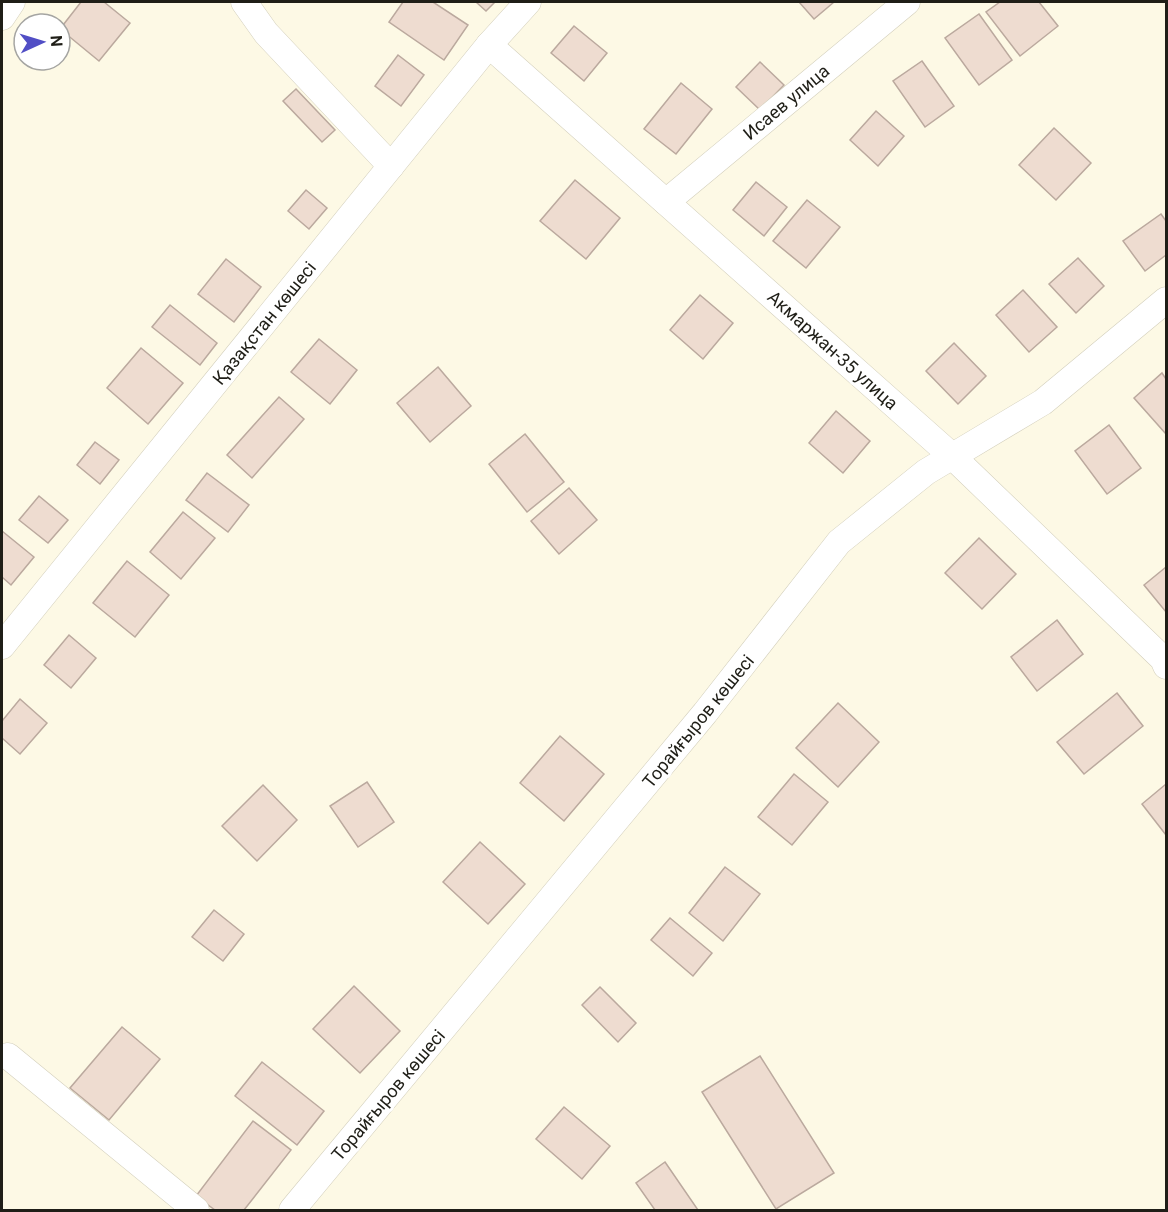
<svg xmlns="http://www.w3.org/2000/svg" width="1168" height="1212" viewBox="0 0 1168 1212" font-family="Roboto,sans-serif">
  <rect width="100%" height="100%" fill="#fdf9e5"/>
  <g fill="#eedcd0" stroke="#bba99e" stroke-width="1.5">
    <path d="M81 2H104L130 23 99 61 60 29Z"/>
    <path d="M403 2H433L468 25 444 60 389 22Z"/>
    <path d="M476 2H495L486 11Z"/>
    <path d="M799 2H834L814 19Z"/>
    <path d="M1000 2H1039L1058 26 1020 56 986 12Z"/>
    <path d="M979 14 1012 60 979 85 945 38Z"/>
    <path d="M574 26 607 53 584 81 551 53Z"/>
    <path d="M398 55 424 75 401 106 375 86Z"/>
    <path d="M922 61 954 106 925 127 893 81Z"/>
    <path d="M760 62 784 85 760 110 736 87Z"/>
    <path d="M681 83 712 109 676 154 644 129Z"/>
    <path d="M296 89 335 130 322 142 283 101Z"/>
    <path d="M876 111 904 136 878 166 850 140Z"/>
    <path d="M1054 128 1091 163 1056 200 1019 165Z"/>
    <path d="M575 180 620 218 586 259 540 221Z"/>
    <path d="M756 182 787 207 764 236 733 210Z"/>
    <path d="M306 190 327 208 309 229 288 211Z"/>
    <path d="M807 200 840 227 806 268 773 241Z"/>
    <path d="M1161 214 1166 221V255L1145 271 1123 241Z"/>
    <path d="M1078 258 1104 286 1076 313 1049 284Z"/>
    <path d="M226 259 261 287 234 322 198 294Z"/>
    <path d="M1023 290 1057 327 1029 352 996 315Z"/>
    <path d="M700 295 733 323 703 359 670 330Z"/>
    <path d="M170 305 217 343 200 365 152 327Z"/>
    <path d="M319 339 357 370 330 404 291 372Z"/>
    <path d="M954 343 986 376 958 404 926 371Z"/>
    <path d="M141 348 183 383 148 424 107 388Z"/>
    <path d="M438 367 471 406 430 442 397 403Z"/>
    <path d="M1162 373 1166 379V434L1134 398Z"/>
    <path d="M279 397 304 419 252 478 227 455Z"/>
    <path d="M836 411 870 441 843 473 809 443Z"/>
    <path d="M1109 425 1141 468 1107 494 1075 451Z"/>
    <path d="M525 434 564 482 527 512 489 464Z"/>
    <path d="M95 442 119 460 100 484 77 465Z"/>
    <path d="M207 473 249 505 228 532 186 500Z"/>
    <path d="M569 488 597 520 559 554 531 521Z"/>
    <path d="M39 496 68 520 48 543 19 520Z"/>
    <path d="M183 512 215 538 181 579 150 552Z"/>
    <path d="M2 531 34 557 11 585 2 577Z"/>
    <path d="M979 538 1016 574 982 609 945 573Z"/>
    <path d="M127 561 169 595 135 637 93 603Z"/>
    <path d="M1166 567V612L1144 585Z"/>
    <path d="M1057 620 1083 654 1037 691 1011 657Z"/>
    <path d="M69 635 96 658 71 688 44 665Z"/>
    <path d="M1117 693 1143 726 1084 774 1057 742Z"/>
    <path d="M20 699 47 723 20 754 2 738V721Z"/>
    <path d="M838 703 879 742 838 787 796 748Z"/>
    <path d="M560 736 604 774 564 821 520 783Z"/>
    <path d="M794 774 828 802 792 845 758 817Z"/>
    <path d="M367 782 394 822 358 847 330 806Z"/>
    <path d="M1166 784V835L1142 804Z"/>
    <path d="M263 785 297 820 257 861 222 826Z"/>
    <path d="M480 842 525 884 488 924 443 882Z"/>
    <path d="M725 867 760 894 723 941 689 913Z"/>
    <path d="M214 910 244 934 223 961 192 937Z"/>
    <path d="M670 918 712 953 693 976 651 940Z"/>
    <path d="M354 986 400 1031 360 1073 313 1029Z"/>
    <path d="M600 987 636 1023 618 1042 582 1005Z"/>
    <path d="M122 1027 160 1059 109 1120 70 1088Z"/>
    <path d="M760 1056 834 1173 776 1209 702 1092Z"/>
    <path d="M262 1062 324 1111 297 1145 235 1096Z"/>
    <path d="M564 1107 610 1146 582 1179 536 1139Z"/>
    <path d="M253 1121 291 1150 244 1210H215L196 1196Z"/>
    <path d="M665 1162 698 1210H655L636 1183Z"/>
  </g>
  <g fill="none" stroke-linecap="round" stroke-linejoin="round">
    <g stroke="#d3cfbc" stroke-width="27">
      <g id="minor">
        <path d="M244 2 266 33 391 166"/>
        <path d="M2 17 12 2"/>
        <path d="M489 45 952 456 1163 659 1166 666"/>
        <path d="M666 202 907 2"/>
        <path d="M2 646 489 45 528 2"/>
        <path d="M8 1056 196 1210"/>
        <path d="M292 1210 705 713 839 542 926 472 1043 402 1166 300"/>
      </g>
    </g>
    <use href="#minor" stroke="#fff" stroke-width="26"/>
  </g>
  <g text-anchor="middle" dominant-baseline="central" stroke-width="6" stroke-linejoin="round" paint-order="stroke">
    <g font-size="18" fill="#1f1e17" stroke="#fff">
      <text transform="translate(786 102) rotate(-40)">Исаев улица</text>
      <text transform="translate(264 323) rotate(-51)">Қазақстан көшесі</text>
      <text transform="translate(833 350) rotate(42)">Акмаржан-35 улица</text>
      <text transform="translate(698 721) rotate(-51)">Торайғыров көшесі</text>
      <text transform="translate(388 1095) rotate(-50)">Торайғыров көшесі</text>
    </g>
  </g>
  <rect width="1168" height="1212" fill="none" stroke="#1f1e17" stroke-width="6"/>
  <g transform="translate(42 42) rotate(86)"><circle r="28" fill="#ffffff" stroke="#a5a5a2" stroke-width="1.5"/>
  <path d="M0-4.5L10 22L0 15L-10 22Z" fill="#514ec5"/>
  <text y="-9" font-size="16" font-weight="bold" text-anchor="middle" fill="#1f1e17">N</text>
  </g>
</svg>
